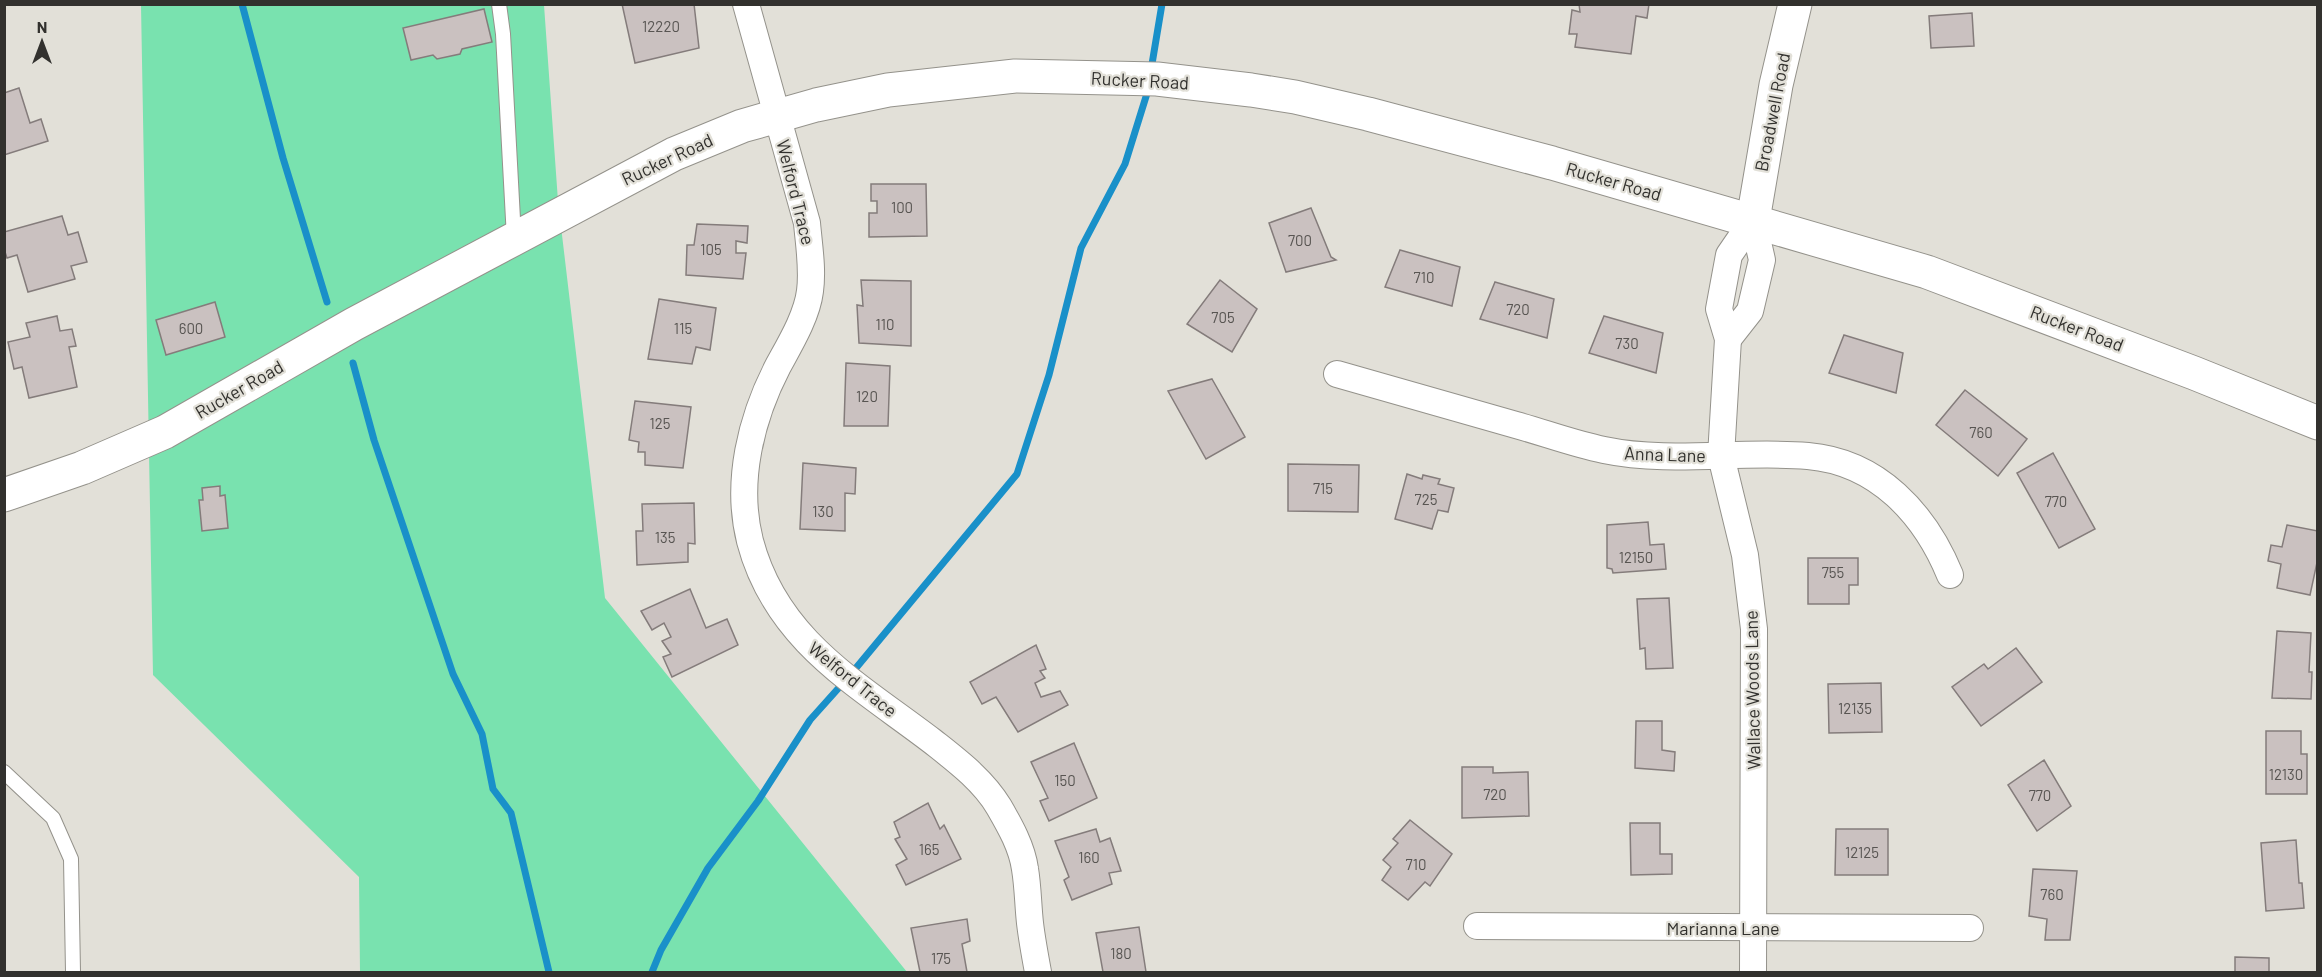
<svg xmlns="http://www.w3.org/2000/svg" width="2322" height="977" viewBox="0 0 2322 977" font-family="Barlow,sans-serif">
  <rect width="100%" height="100%" fill="#e2e0d8"/>
  <path fill="#79e2af" d="M141 5H544L558 201 605 598 907 972H360L359 877 153 675Z"/>
  <g fill="none" stroke-linecap="round" stroke-linejoin="round">
    <g stroke="#1990c9" stroke-width="7">
      <path d="M242 4 283 158 327 302"/>
      <path d="M1151 70 1162 4"/>
      <path d="M353 363 374 440 453 674 482 734 493 789 511 813 549 972"/>
      <path d="M851 674 1017 474 1049 375 1081 248 1125 164 1149 87"/>
      <path d="M652 972 661 950 708 868 758 801 810 720 844 682"/>
    </g>
  </g>
  <g fill="#cac1c0" stroke="#847c7b" stroke-width="1.5">
    <path d="M622 4H694L699 48 635 63Z"/>
    <path d="M1579 4H1649L1647 18 1636 16 1631 54 1575 47 1577 34H1569L1572 10 1580 12Z"/>
    <path d="M484 9 492 42 462 49 460 54 437 59 433 55 411 60 403 28Z"/>
    <path d="M1972 13 1974 46 1931 48 1929 16Z"/>
    <path d="M19 88 30 123 41 119 48 141 4 155V93Z"/>
    <path d="M871 184H926L927 236 869 237V213H877V201H871Z"/>
    <path d="M1311 208 1331 257 1336 260 1286 272 1269 223Z"/>
    <path d="M62 216 68 235 78 232 87 262 71 266 75 279 28 292 17 255 7 258 4 249V232Z"/>
    <path d="M697 224 748 226 747 243 736 241V253H746L743 279 686 275 687 245H694Z"/>
    <path d="M1400 250 1460 267 1452 306 1385 287Z"/>
    <path d="M861 280 911 281V346L859 343 857 305 863 306Z"/>
    <path d="M1220 280 1257 309 1232 352 1187 324Z"/>
    <path d="M1495 282 1554 299 1547 338 1480 319Z"/>
    <path d="M659 299 716 308 710 350 696 347 692 364 648 359Z"/>
    <path d="M215 302 225 337 166 355 156 320Z"/>
    <path d="M57 316 60 331 72 329 76 346 69 347 77 387 29 398 22 367 14 369 8 342 30 337 26 323Z"/>
    <path d="M1604 316 1663 333 1656 373 1589 353Z"/>
    <path d="M1844 335 1903 353 1896 393 1829 373Z"/>
    <path d="M846 363 890 366 888 426H844Z"/>
    <path d="M1212 379 1245 437 1206 459 1168 391Z"/>
    <path d="M1965 390 2027 439 1998 476 1936 425Z"/>
    <path d="M635 401 691 407 683 468 645 465V452H638L639 442 629 440Z"/>
    <path d="M2053 453 2095 529 2059 548 2017 473Z"/>
    <path d="M803 463 856 468 855 494 845 493V531L800 529Z"/>
    <path d="M1288 464 1359 465 1358 512 1288 511Z"/>
    <path d="M1407 474 1422 479 1423 475 1440 479 1438 484 1454 488 1448 512 1438 510 1432 529 1395 519Z"/>
    <path d="M220 486V496L225 495 228 528 202 531 199 500H203L202 488Z"/>
    <path d="M694 503 695 544 688 543V562L637 565 636 531H643L642 504Z"/>
    <path d="M1648 522 1650 545 1664 544 1666 569 1613 573 1612 569 1607 568V525Z"/>
    <path d="M2287 525 2318 531V558L2310 595 2277 588 2281 564 2268 561 2271 545 2282 547Z"/>
    <path d="M1808 558H1858V585H1849V604H1808Z"/>
    <path d="M690 589 706 628 727 619 738 645 672 677 663 657 671 654 662 641 671 637 664 623 652 630 641 611Z"/>
    <path d="M1669 598 1673 668 1646 669 1645 648 1640 649 1637 599Z"/>
    <path d="M2277 631 2311 633 2309 672H2312L2311 699 2272 698Z"/>
    <path d="M1036 645 1046 669 1040 671 1045 678 1035 683 1041 697 1060 691 1068 705 1018 732 996 697 982 704 970 682Z"/>
    <path d="M2016 648 2042 682 1981 726 1952 687 1984 664 1988 669Z"/>
    <path d="M1881 683 1882 732 1829 733 1828 684Z"/>
    <path d="M1636 721H1662V750L1675 752 1674 771 1635 768Z"/>
    <path d="M2266 731H2301V754H2307V794H2266Z"/>
    <path d="M1074 743 1097 798 1049 821 1040 801 1048 798 1031 762Z"/>
    <path d="M2044 760 2071 806 2037 831 2008 785Z"/>
    <path d="M1462 767H1493V773L1528 772 1529 816 1462 818Z"/>
    <path d="M928 803 940 829 944 825 961 859 906 885 896 865 907 859 895 839 900 837 894 822Z"/>
    <path d="M1410 820 1452 854 1430 886 1425 882 1408 900 1382 880 1391 867 1383 860 1398 843 1393 839Z"/>
    <path d="M1630 823H1660V854H1672V874L1631 875Z"/>
    <path d="M1096 829 1100 842 1110 838 1121 871 1109 873 1112 884 1072 900 1064 880 1069 877 1055 841Z"/>
    <path d="M1836 829H1888V875H1835Z"/>
    <path d="M2296 840 2299 883H2302L2304 908 2266 911 2261 843Z"/>
    <path d="M2033 869 2077 871 2070 940H2045L2047 919 2029 916Z"/>
    <path d="M967 919 970 941 962 944 967 972H920L911 928Z"/>
    <path d="M1139 927 1146 972H1103L1096 933Z"/>
    <path d="M2235 957 2269 958V972H2235Z"/>
  </g>
  <g fill="none" stroke-linecap="round" stroke-linejoin="round">
    <g stroke="#94928b" stroke-width="16">
      <g id="lane">
        <path d="M499 4 503 34 514 238"/>
        <path d="M4 772 53 818 71 859 73 972"/>
      </g>
    </g>
    <g stroke="#94928b" stroke-width="28">
      <g id="street">
        <path d="M746 4 807 223C809 246 813 269 810 291 807 316 790 344 778 366 751 418 735 482 750 541 776 640 856 683 932 741 956 760 983 780 999 807 1010 826 1022 847 1025 869 1028 887 1028 905 1030 923 1032 940 1035 956 1038 972"/>
        <path d="M1728 339 1750 311 1762 260 1753 220"/>
        <path d="M1337 374C1396 391 1456 408 1516 425 1545 433 1574 444 1604 450 1671 464 1740 450 1808 456 1878 462 1925 514 1950 575"/>
        <path d="M1477 926 1970 928"/>
        <path d="M1753 972 1754 629 1745 555 1721 456 1728 339 1719 309 1729 255 1753 220"/>
      </g>
    </g>
    <g stroke="#94928b" stroke-width="35">
      <g id="secondary">
        <path d="M1753 220 1776 85 1795 4"/>
        <path d="M4 495 82 468 165 432 354 324 674 154 742 126 816 105 888 90 1015 76 1157 79 1251 90 1295 97 1368 114 1552 163 1927 272 2194 373 2318 423"/>
      </g>
    </g>
    <use href="#lane" stroke="#fff" stroke-width="14"/>
    <use href="#street" stroke="#fff" stroke-width="26"/>
    <use href="#secondary" stroke="#fff" stroke-width="33"/>
  </g>
  <g text-anchor="middle" dominant-baseline="central" stroke-width="4.5" stroke-linejoin="round" paint-order="stroke">
    <g font-size="15" fill="#585552">
      <text x="661" y="26">12220</text>
      <text x="902" y="207">100</text>
      <text x="1300" y="240">700</text>
      <text x="711" y="249">105</text>
      <text x="1424" y="277">710</text>
      <text x="1518" y="309">720</text>
      <text x="1223" y="317">705</text>
      <text x="885" y="324">110</text>
      <text x="191" y="328">600</text>
      <text x="683" y="328">115</text>
      <text x="1627" y="343">730</text>
      <text x="867" y="396">120</text>
      <text x="660" y="423">125</text>
      <text x="1981" y="432">760</text>
      <text x="1323" y="488">715</text>
      <text x="1426" y="499">725</text>
      <text x="2056" y="501">770</text>
      <text x="823" y="511">130</text>
      <text x="665" y="537">135</text>
      <text x="1636" y="557">12150</text>
      <text x="1833" y="572">755</text>
      <text x="1855" y="708">12135</text>
      <text x="2286" y="774">12130</text>
      <text x="1065" y="780">150</text>
      <text x="1495" y="794">720</text>
      <text x="2040" y="795">770</text>
      <text x="929" y="849">165</text>
      <text x="1862" y="852">12125</text>
      <text x="1089" y="857">160</text>
      <text x="1416" y="864">710</text>
      <text x="2052" y="894">760</text>
      <text x="1121" y="953">180</text>
      <text x="941" y="958">175</text>
    </g>
    <g font-size="18" fill="#32312e" stroke="#e2e0d8">
      <text transform="translate(1140 80) rotate(3)">Rucker Road</text>
      <text transform="translate(1772 112) rotate(-79)">Broadwell Road</text>
      <text transform="translate(667 159) rotate(-25)">Rucker Road</text>
      <text transform="translate(1614 181) rotate(16)">Rucker Road</text>
      <text transform="translate(796 192) rotate(76)">Welford Trace</text>
      <text transform="translate(2077 328) rotate(21)">Rucker Road</text>
      <text transform="translate(239 389) rotate(-30)">Rucker Road</text>
      <text transform="translate(1665 454) rotate(2)">Anna Lane</text>
      <text transform="translate(853 679) rotate(39)">Welford Trace</text>
      <text transform="translate(1752 690) rotate(-91)">Wallace Woods Lane</text>
      <text x="1723" y="928">Marianna Lane</text>
    </g>
  </g>
  <rect width="2322" height="977" fill="none" stroke="#32312e" stroke-width="12"/>
  <g transform="translate(42 42)" stroke="#e2e0d8" stroke-width="4.5" paint-order="stroke">
  <path d="M0-4.5L10 22L0 15L-10 22Z" fill="#32312e"/>
  <text y="-9" font-size="16" font-weight="bold" text-anchor="middle" fill="#32312e">N</text>
  </g>
</svg>
